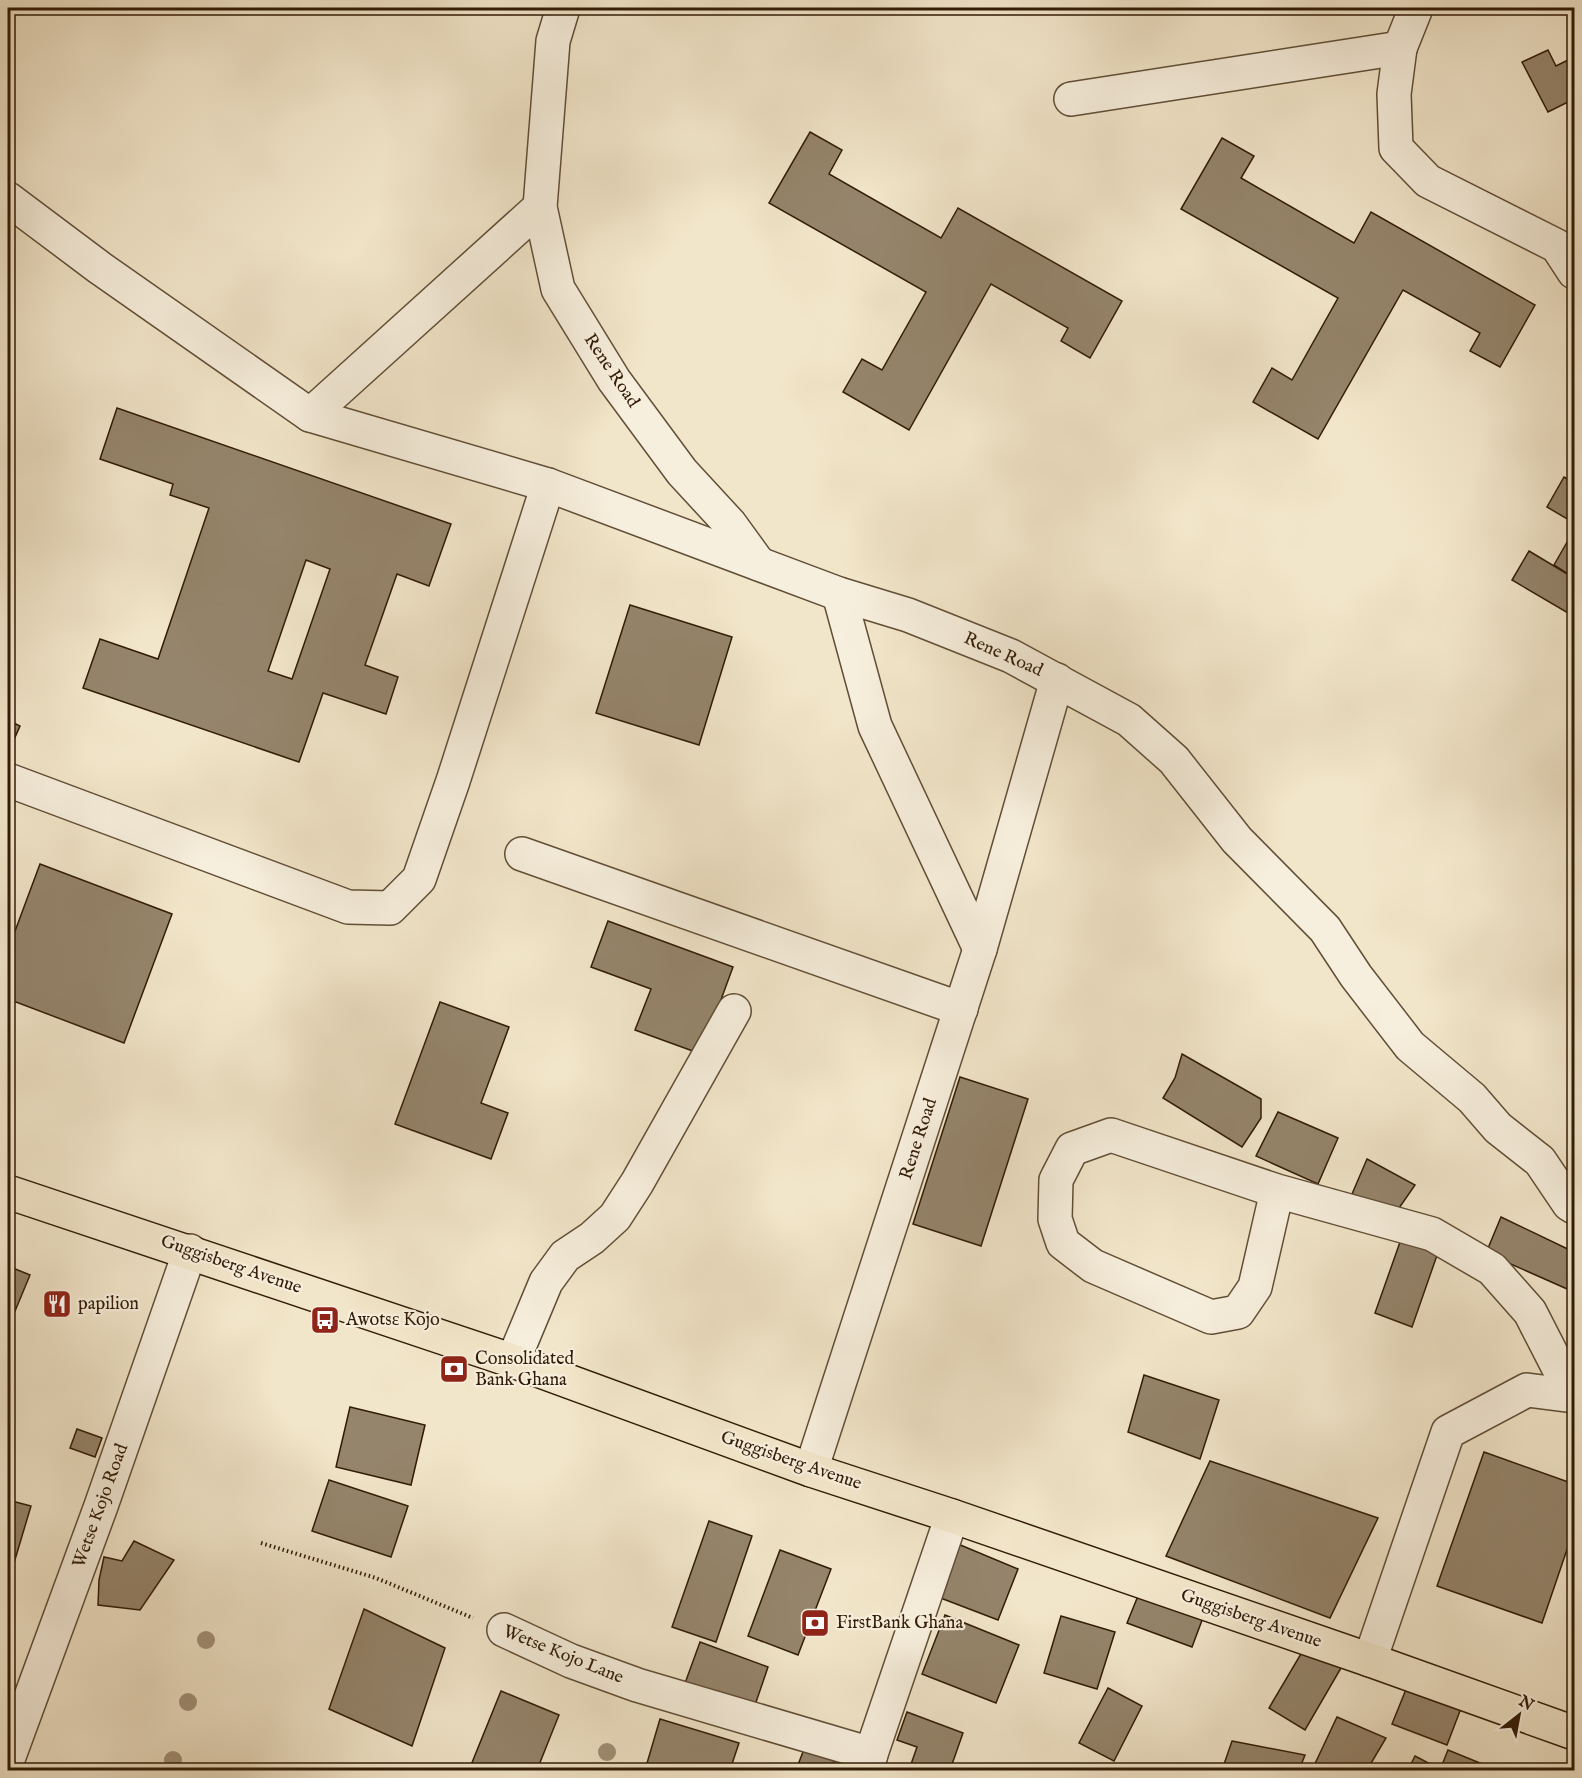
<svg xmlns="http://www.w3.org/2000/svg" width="1582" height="1778" viewBox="0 0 1582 1778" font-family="'IM FELL English',serif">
  <rect width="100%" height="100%" fill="#f2e6ca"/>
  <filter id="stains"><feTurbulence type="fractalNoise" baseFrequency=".00333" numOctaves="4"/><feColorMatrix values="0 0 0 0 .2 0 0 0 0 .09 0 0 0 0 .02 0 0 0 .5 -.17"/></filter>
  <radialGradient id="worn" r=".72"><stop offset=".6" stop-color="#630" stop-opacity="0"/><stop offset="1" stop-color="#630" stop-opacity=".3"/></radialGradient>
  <g fill="#95856c" stroke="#311b06" stroke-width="1.5" fill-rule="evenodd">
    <path d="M1548 50 1556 66 1574 57V99L1548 112 1522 62Z"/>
    <path d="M810 132 842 150 829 174 941 238 958 208 1122 301 1090 358 1061 341 1068 328 991 284 909 430 843 392 862 359 882 370 926 292 769 203Z"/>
    <path d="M1222 138 1254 156 1241 178 1354 243 1371 212 1535 305 1500 367 1470 351 1480 333 1403 290 1318 439 1253 402 1272 368 1292 380 1338 298 1181 209Z"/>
    <path d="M117 408 451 524 429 586 397 574 365 665 398 677 386 714 323 693 299 762 83 688 100 639 158 659 209 508 170 495 173 484 100 459ZM306 560 330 569 292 679 268 671Z"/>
    <path d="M1564 477 1574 483V523L1547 507Z"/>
    <path d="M1574 530V578L1554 565Z"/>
    <path d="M1529 551 1574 578V602L1568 613 1512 580Z"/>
    <path d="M630 605 732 637 699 745 596 713Z"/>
    <path d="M8 720 20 726 8 753Z"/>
    <path d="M40 864 172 914 124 1043 8 999V950Z"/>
    <path d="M608 921 733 967 701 1054 635 1030 651 989 591 967Z"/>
    <path d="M440 1002 509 1027 481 1103 508 1113 491 1159 395 1124Z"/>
    <path d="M1182 1054 1261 1099V1118L1242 1147 1163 1098 1175 1078Z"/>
    <path d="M960 1077 1028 1099 981 1246 913 1224Z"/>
    <path d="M1278 1112 1338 1138 1318 1184 1256 1156Z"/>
    <path d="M1367 1159 1415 1185 1397 1211 1352 1194Z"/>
    <path d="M1501 1217 1574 1252V1292L1486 1253Z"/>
    <path d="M1405 1228 1442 1241 1412 1327 1375 1313Z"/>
    <path d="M8 1266 30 1275 8 1328Z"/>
    <path d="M1144 1375 1219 1400 1200 1459 1128 1432Z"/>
    <path d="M350 1407 425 1425 411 1485 336 1467Z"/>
    <path d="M77 1429 102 1438 95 1457 70 1448Z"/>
    <path d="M1484 1452 1574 1484V1529L1542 1623 1437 1586Z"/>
    <path d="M1210 1461 1378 1518 1330 1618 1166 1556Z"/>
    <path d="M329 1480 408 1506 391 1557 312 1531Z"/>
    <path d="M8 1500 31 1506 8 1583Z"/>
    <path d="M709 1521 752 1536 716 1642 672 1627Z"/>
    <path d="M134 1541 174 1560 140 1610 98 1605 99 1580 104 1557 122 1561Z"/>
    <path d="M958 1544 1018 1569 998 1620 938 1597Z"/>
    <path d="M780 1550 831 1569 798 1655 748 1636Z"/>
    <path d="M1140 1591 1204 1615 1192 1647 1127 1623Z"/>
    <path d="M364 1609 445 1648 412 1746 329 1709Z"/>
    <path d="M945 1615 1019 1645 996 1703 922 1674Z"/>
    <path d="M1061 1616 1115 1632 1097 1689 1044 1673Z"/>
    <path d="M700 1642 768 1667 753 1711 684 1686Z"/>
    <path d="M1305 1647 1341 1668 1305 1730 1269 1708Z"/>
    <path d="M1409 1682 1463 1703 1447 1745 1392 1724Z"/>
    <path d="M1108 1688 1142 1706 1114 1761 1079 1743Z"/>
    <path d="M501 1691 559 1715 537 1770H469Z"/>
    <path d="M907 1712 963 1733 950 1770H909L917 1747 897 1740Z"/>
    <path d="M1337 1717 1386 1738 1367 1770H1312Z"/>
    <path d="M660 1719 739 1743 730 1770H645Z"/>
    <path d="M1232 1741 1305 1755 1299 1770H1222Z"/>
    <path d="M806 1744 836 1756 831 1770H796Z"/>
    <path d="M1448 1750 1497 1770H1440Z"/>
    <path d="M1415 1756 1438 1768 1437 1770H1408Z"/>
  </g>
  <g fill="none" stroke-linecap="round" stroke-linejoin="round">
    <g stroke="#614e37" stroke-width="36">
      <g id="minor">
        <path d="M563 8 553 41 540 207 558 289 614 380 682 472 730 524 759 564"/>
        <path d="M1400 48 1394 94 1396 148 1428 181 1557 246 1574 272"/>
        <path d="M1071 99 1400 48 1416 8"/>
        <path d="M8 199 100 268 310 415 548 485 839 594 908 615 1011 656 1129 720 1174 760 1237 840 1325 929 1356 976 1410 1046 1472 1098 1498 1128 1540 1161 1569 1204 1574 1207"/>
        <path d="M310 415 540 207"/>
        <path d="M839 594 875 726 980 949"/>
        <path d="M8 780 348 907 390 908 419 879 453 781 548 485"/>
        <path d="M522 854 961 1009"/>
        <path d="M1277 1191 1255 1287 1238 1312 1211 1317 1093 1266 1063 1243 1055 1219 1056 1180 1072 1149 1111 1135 1277 1191 1432 1234 1492 1269 1530 1312 1573 1396"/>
        <path d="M513 1361 546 1282 565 1256 592 1238 615 1217 637 1183 734 1011"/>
        <path d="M811 1470 980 949 1057 680"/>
        <path d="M504 1630 571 1661 637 1685 871 1754"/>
        <path d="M1370 1660 1448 1432 1527 1390 1574 1396"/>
        <path d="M8 1759 101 1506 190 1251"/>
        <path d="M867 1770 871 1754 952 1516"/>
      </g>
    </g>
    <g stroke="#311b06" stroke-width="36">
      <path id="major" d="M8 1192 513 1361 811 1470 952 1516 1370 1660 1574 1733"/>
    </g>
    <path stroke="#311b06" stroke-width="4" stroke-dasharray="1.5 3" stroke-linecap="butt" d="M261 1543 376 1578 473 1618"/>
    <use href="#minor" stroke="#f7efdd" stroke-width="33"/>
    <use href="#major" stroke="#f2e6ca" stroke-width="33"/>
  </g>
  <g fill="#a29279">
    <circle cx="206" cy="1640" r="9"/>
    <circle cx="188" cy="1702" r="9"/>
    <circle cx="607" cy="1752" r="9"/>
    <circle cx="173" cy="1760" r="9"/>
  </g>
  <defs>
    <g id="restaurant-square" transform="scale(1.5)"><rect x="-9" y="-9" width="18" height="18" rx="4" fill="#8f2418" stroke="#f7efdd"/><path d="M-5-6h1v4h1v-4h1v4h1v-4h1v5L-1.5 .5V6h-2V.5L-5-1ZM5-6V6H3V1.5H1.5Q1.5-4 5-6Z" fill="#fff"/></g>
    <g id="bus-square" transform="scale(1.5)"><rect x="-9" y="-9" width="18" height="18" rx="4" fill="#8f2418" stroke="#f7efdd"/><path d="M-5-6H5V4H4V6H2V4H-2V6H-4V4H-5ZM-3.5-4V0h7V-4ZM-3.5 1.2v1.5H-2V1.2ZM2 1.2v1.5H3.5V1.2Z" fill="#fff"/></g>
    <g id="bank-square" transform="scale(1.5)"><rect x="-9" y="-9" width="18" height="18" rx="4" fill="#8f2418" stroke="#f7efdd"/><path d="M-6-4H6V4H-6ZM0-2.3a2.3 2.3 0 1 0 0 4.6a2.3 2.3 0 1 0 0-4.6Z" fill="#fff"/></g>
  </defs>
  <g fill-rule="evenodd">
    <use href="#restaurant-square" x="57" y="1304"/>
    <use href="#bus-square" x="325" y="1320"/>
    <use href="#bank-square" x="454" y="1369"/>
    <use href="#bank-square" x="815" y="1623"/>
  </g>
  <g text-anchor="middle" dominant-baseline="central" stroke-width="4.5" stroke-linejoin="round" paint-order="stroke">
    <g font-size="18" fill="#311b06" stroke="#f7efdd">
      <text transform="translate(611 371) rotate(56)">Rene Road</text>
      <text transform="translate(1003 655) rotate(24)">Rene Road</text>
      <text transform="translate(919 1139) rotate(-72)">Rene Road</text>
      <text transform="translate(231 1265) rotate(19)">Guggisberg Avenue</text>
      <text transform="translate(791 1461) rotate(19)">Guggisberg Avenue</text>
      <text transform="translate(101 1506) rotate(-70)">Wetse Kojo Road</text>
      <text transform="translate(1251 1619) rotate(19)">Guggisberg Avenue</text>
      <text transform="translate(563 1655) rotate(22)">Wetse Kojo Lane</text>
    </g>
    <g font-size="18" fill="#311b06" stroke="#f7efdd" text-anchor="start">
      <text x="78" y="1304">papilion</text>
      <text x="346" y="1320">Awotsɛ Kojo</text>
      <text x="475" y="1359">Consolidated<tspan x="475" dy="21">Bank Ghana</tspan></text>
      <text x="836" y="1623">FirstBank Ghana</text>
    </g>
  </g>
  <rect width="1582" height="1778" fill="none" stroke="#f2e6ca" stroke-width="30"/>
  <rect x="9" y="9" width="1564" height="1760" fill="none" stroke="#311b06" stroke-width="3"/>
  <rect x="15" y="15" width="1552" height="1748" fill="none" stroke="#311b06" stroke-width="1.5"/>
  <g transform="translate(1519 1715) rotate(31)" stroke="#f7efdd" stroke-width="4.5" paint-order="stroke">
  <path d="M0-4.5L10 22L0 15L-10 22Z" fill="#311b06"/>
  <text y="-9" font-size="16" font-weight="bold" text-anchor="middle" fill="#311b06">N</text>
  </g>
  <rect width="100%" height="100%" filter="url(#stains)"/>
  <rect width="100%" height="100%" fill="url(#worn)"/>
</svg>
